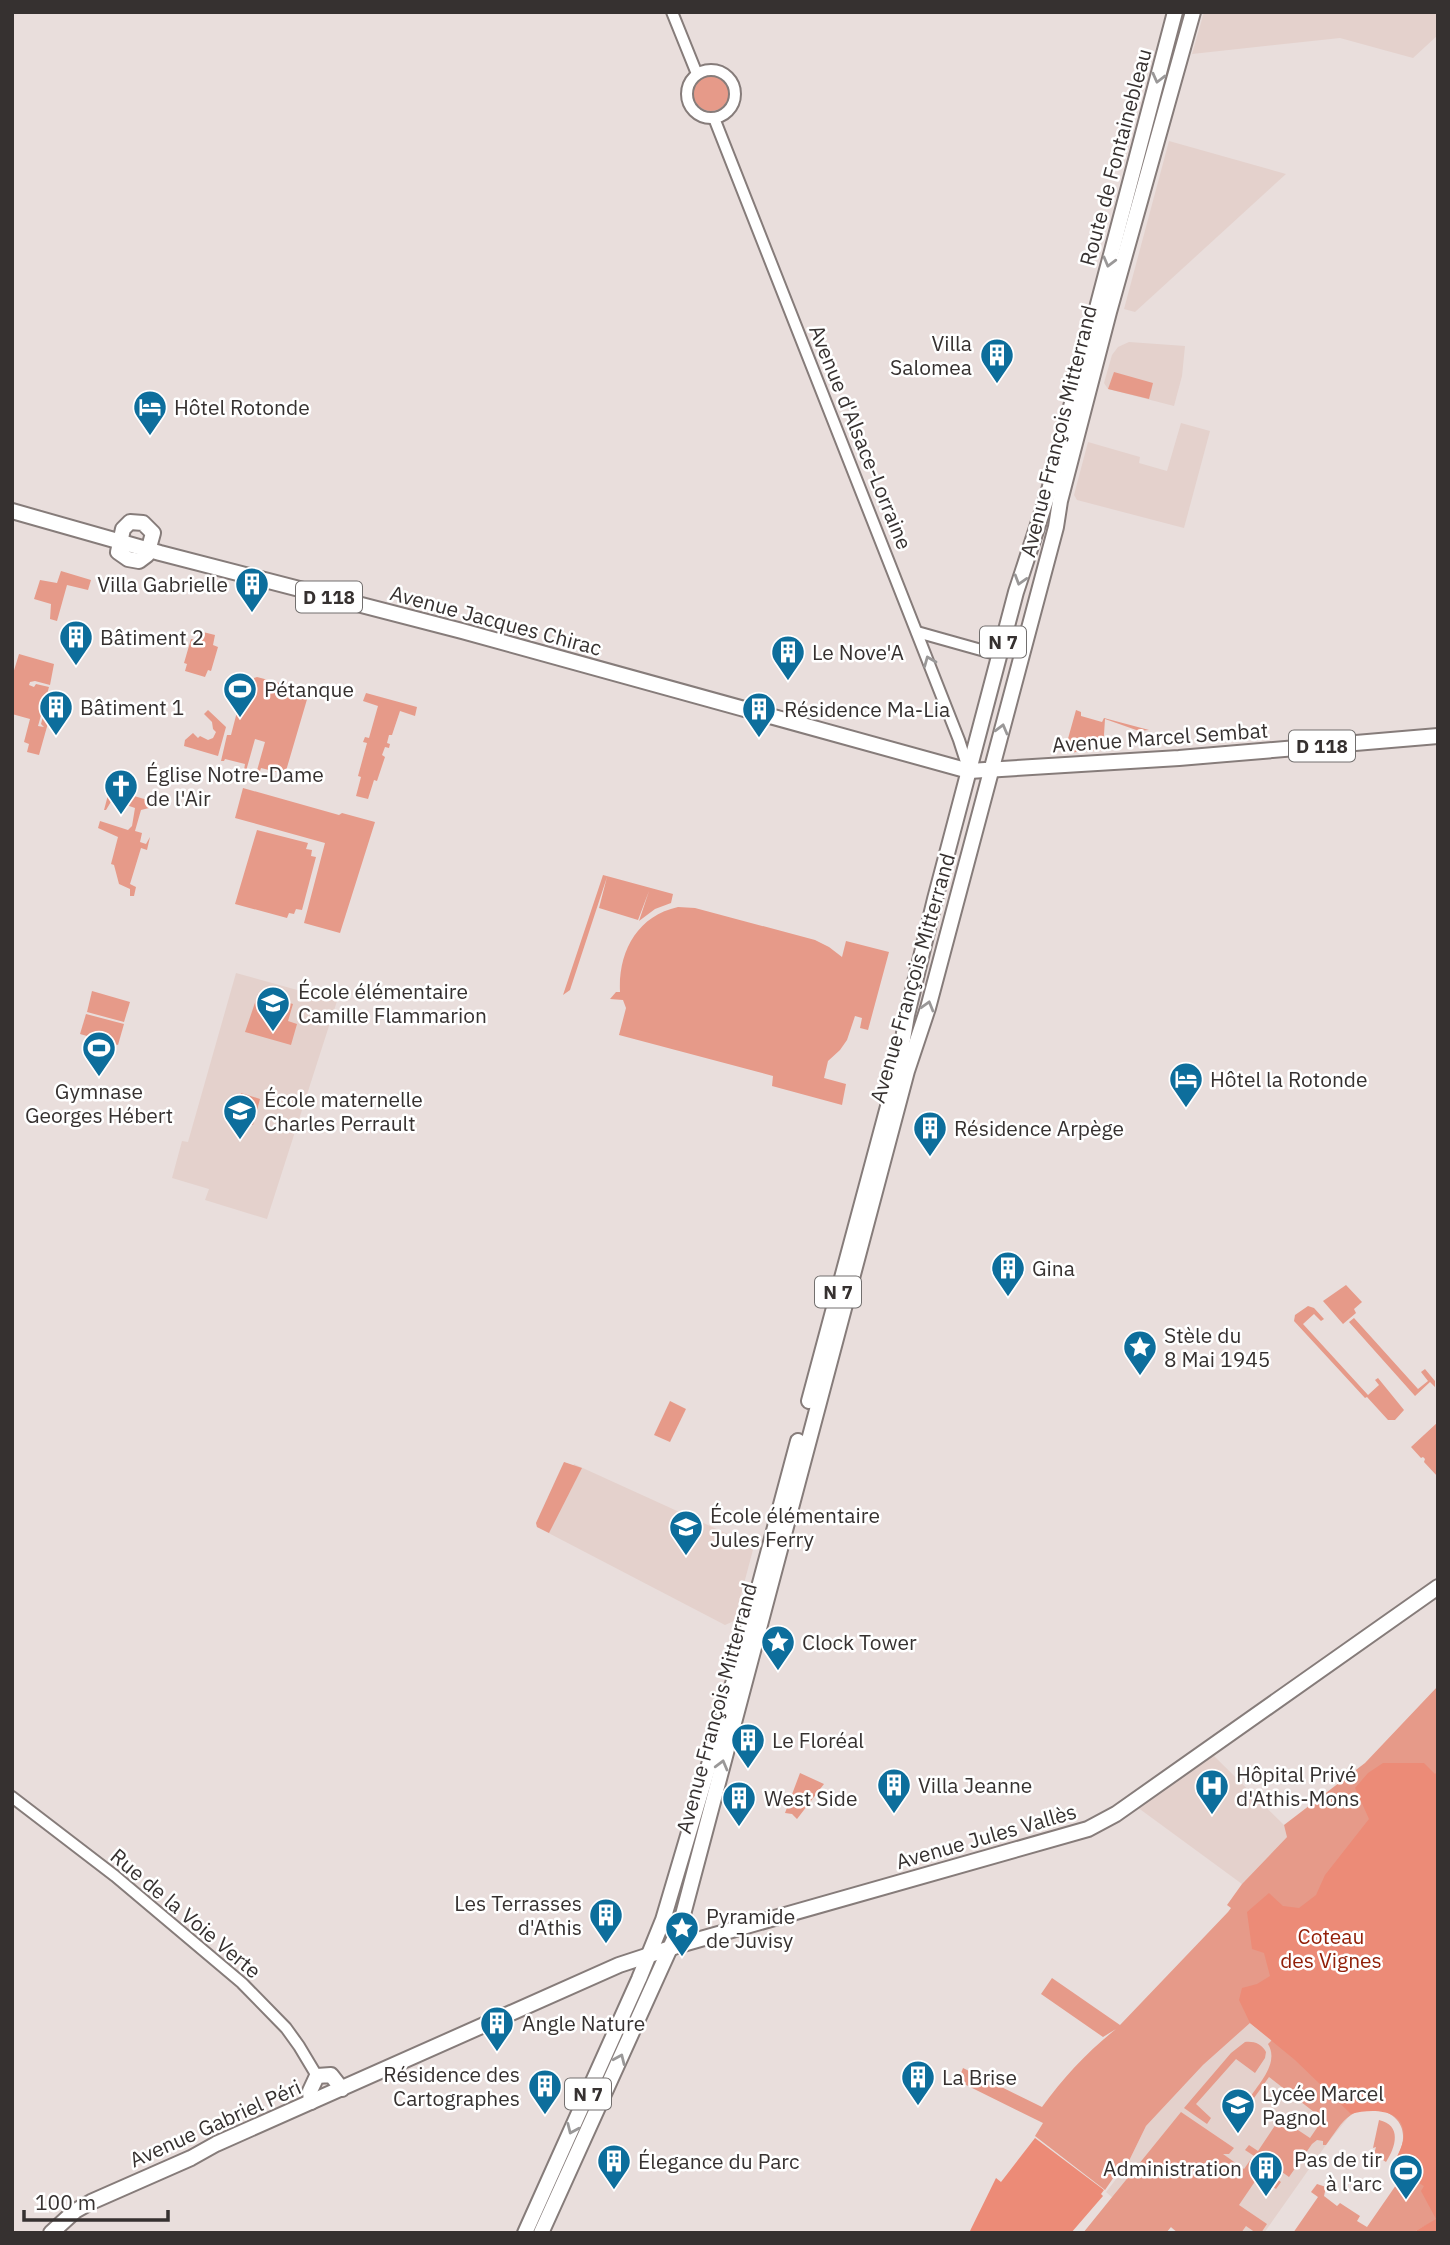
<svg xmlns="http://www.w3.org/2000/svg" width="1450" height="2245" viewBox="0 0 1450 2245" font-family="'IBM Plex Sans',sans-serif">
  <rect width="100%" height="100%" fill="#e9dedc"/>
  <g fill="#e4d1cc">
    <path d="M1204 12H1438V35L1413 58 1340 38 1192 54Z"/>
    <path d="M1169 141 1286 174 1135 312 1124 309Z"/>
    <path d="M1129 342 1185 346 1182 376 1174 406 1108 389 1104 383 1112 355 1118 347Z"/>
    <path d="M1181 423 1210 431 1184 528 1077 500 1074 495 1088 442 1140 457 1139 463 1167 471Z"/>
    <path d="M236 973 337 1001 267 1219 205 1200 209 1189 172 1178 182 1141 188 1142Z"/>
    <path d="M564 1462 573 1466 574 1464 754 1546 734 1621 725 1625 537 1527 536 1523Z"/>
    <path d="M1213 1755 1284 1825 1288 1836 1242 1884 1137 1807Z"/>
    <path d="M1250 2023 1281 2048 1351 2114 1326 2145 1264 2233H1178L1150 2212 1141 2223 1106 2192 1127 2165 1146 2126 1203 2065Z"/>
  </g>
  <g fill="#e69a89">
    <circle cx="711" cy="93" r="18"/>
    <path d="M1114 372 1153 383 1149 399 1108 389Z"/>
    <path d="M61 571 91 580 88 590 67 585 57 621 50 619 51 604 34 599 40 580 57 583Z"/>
    <path d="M199 631 215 635 213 645 218 647 211 671 208 670 205 677 185 671 187 664 184 663 191 639 196 640Z"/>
    <path d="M19 654 54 664 50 685 35 681 30 682 29 685 34 687 36 684 49 687 38 726 44 727 41 724 46 705 62 709 61 711 52 709 39 755 27 752 29 744 24 742 30 719 12 714V677Z"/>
    <path d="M257 677 306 690 308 696 283 781 280 780 281 773 261 768 259 774H256L265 742 255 739 246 771 244 770 245 764 225 759 224 761H221L227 735H231L238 708H240L242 702 239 701 245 680 253 682 254 678Z"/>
    <path d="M366 693 417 707 415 716 400 711 392 735H389L387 743 390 744 389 748 385 747 382 755 385 757 377 781 374 780 368 799 356 796 361 777 358 776 367 743 363 742 365 737 369 738 378 706 363 701Z"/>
    <path d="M208 710 226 727 218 756 184 746 185 740 193 733 198 738 200 736 208 740 213 738 216 732 213 729 212 722 204 714Z"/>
    <path d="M1076 710 1081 712V716L1102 722 1104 718 1149 730 1139 731 1105 719 1103 750 1064 753Z"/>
    <path d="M243 788 339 815 342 813 375 822 340 933 304 923 325 843 235 818Z"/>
    <path d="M117 791 151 801 149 808 141 810 135 831 142 833 140 842 146 844 150 837 147 850 141 848 130 884 136 887 134 896H130V889L119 884 114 865 111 864 118 837 98 828 100 821 128 830 132 826 135 808 112 800 106 810H104L108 795 115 797Z"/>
    <path d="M257 830 308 843 306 849 312 850 311 856 316 857 302 910 296 909 294 914 289 913 287 918 235 904Z"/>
    <path d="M603 875 673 894 671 903 655 909 639 921 649 891 638 920 599 908 607 877 570 990 563 995Z"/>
    <path d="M678 907 695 908 815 940 829 947 842 957 846 941 889 952 868 1030 860 1028 862 1018 855 1016 847 1040 840 1050 828 1061 824 1078 846 1084 842 1105 772 1086 773 1076 619 1035 626 1008 623 1000 610 999 616 992H620C618 952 637 916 678 907Z"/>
    <path d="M92 991 130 1002 124 1022 87 1012Z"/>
    <path d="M258 994 293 1004 288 1021 297 1024 291 1045 245 1032Z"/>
    <path d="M86 1014 124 1024 118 1045 80 1034Z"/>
    <path d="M241 1093 260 1099 253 1125 234 1119Z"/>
    <path d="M1346 1285 1362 1302 1354 1309 1356 1313 1343 1324 1323 1301Z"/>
    <path d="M1308 1306 1314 1308 1324 1319 1321 1321 1314 1314 1303 1324 1368 1395 1379 1385 1375 1380 1378 1378 1404 1410 1395 1420H1388L1367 1397 1365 1398 1294 1321 1295 1315Z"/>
    <path d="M1354 1318 1418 1389 1428 1381 1421 1372 1425 1369 1435 1381V1387L1430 1382 1415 1396 1349 1322Z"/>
    <path d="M670 1401 686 1409 670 1442 654 1435Z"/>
    <path d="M1438 1422V1477L1424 1462 1425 1459 1423 1457 1421 1458 1411 1447Z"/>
    <path d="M564 1462 582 1468 549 1533 537 1527 536 1523Z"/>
    <path d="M1438 1686V2221L1436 2220 1412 2233H1293L1318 2197 1311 2192 1317 2184 1326 2187 1324 2196 1337 2206 1340 2203 1360 2216 1357 2221 1367 2227 1403 2175 1392 2167C1397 2157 1404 2146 1403 2135 1402 2111 1369 2102 1351 2115 1341 2121 1333 2136 1326 2145H1323V2141L1317 2140 1312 2144 1289 2177 1282 2172 1280 2173 1245 2150 1249 2145 1258 2151 1280 2118 1310 2138 1323 2119 1269 2077 1254 2098 1251 2096C1261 2081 1279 2062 1268 2044L1272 2040 1250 2023 1203 2065 1146 2126 1127 2165 1119 2175 1116 2174 1105 2190 1035 2136 1043 2123 958 2081 963 2068 1042 2107C1064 2077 1087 2052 1116 2029L1103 2037 1041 1994 1052 1978 1120 2025 1228 1912 1231 1908 1227 1905 1242 1884 1287 1837 1284 1825 1365 1763Z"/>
    <path d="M800 1773 824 1784 797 1819 792 1814 785 1813Z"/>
    <path d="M1245 2042C1254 2041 1262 2044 1266 2052L1265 2058 1255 2073 1236 2059 1196 2104 1211 2118 1207 2124 1184 2108 1231 2053Z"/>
    <path d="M1181 2112 1234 2148 1229 2154H1223L1244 2169 1251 2159 1281 2182 1276 2189 1258 2177 1239 2205 1267 2224 1261 2233H1256L1246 2226 1241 2233H1178L1171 2227 1166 2233H1083Z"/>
    <path d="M1379 2120C1402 2125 1396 2147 1386 2162L1374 2154 1376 2147 1373 2148Z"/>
  </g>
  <g fill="#ec8b77">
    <path d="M1383 1763H1424L1435 1774 1438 1771V2233H1412L1436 2219 1421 2191 1424 2186 1392 2167C1396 2158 1401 2150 1403 2141 1409 2108 1372 2108 1351 2114L1295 2060 1250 2023 1239 2000 1242 1988 1257 1984 1270 1976 1264 1953 1252 1949 1247 1912 1269 1893 1283 1906 1299 1908 1316 1895 1325 1875 1369 1819 1355 1788 1368 1773Z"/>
    <path d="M1035 2138 1104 2190 1101 2194 1103 2196 1071 2233H969L996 2178 1001 2182Z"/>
  </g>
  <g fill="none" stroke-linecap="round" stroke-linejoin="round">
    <g stroke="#867c7a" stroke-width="14">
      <g id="minor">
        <path d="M672 12 697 74"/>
        <circle cx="711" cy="94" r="24"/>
        <path d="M714 118 959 740 969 771"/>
        <path d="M917 632 999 655"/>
        <path d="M12 1797 115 1876 242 1983 286 2028 299 2046 317 2076"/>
      </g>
    </g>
    <g stroke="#867c7a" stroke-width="18">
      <g id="major">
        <path d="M12 511 160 553 462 631 969 771 1179 758 1438 736"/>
        <path d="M130 522 143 523 153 533 147 555 139 561 128 559 118 552 123 529Z"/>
        <path d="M809 1401 898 1069 907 1015 935 899 1016 592 1048 494 1175 12"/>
        <path d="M311 2102 310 2091 317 2076 331 2075 342 2089"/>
        <path d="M51 2233 75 2211 91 2202 191 2158 216 2144 619 1965 683 1944 1088 1829 1116 1814 1438 1587"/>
        <path d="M525 2233 639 1979 663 1920 735 1677 798 1441"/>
        <path d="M541 2233 680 1926 907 1071 928 1008 1056 527 1060 501 1109 312 1193 12"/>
      </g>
    </g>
    <use href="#minor" stroke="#fff" stroke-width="10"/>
    <use href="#major" stroke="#fff" stroke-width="14"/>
  </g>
  <defs><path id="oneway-chevron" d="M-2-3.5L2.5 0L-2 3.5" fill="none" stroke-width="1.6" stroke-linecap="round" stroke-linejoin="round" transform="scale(1.75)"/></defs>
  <g stroke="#9a9898">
    <use href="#oneway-chevron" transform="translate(1158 78) rotate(104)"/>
    <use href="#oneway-chevron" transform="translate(1109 262) rotate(105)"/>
    <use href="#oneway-chevron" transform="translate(1020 580) rotate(107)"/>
    <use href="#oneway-chevron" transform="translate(929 661) rotate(-112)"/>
    <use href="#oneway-chevron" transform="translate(1002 729) rotate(-75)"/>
    <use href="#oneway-chevron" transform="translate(928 1006) rotate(-74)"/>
    <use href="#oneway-chevron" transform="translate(722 1765) rotate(-75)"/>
    <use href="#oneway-chevron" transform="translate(620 2059) rotate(-66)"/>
    <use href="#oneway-chevron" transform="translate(572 2129) rotate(114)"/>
  </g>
  <defs>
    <g id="building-pin" transform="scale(1.75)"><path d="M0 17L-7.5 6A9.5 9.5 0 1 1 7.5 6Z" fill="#0d6e9c" stroke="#fff"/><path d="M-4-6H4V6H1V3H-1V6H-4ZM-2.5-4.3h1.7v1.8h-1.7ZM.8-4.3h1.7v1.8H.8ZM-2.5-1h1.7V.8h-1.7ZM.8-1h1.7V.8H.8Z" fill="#fff"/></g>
    <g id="hotel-pin" transform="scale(1.75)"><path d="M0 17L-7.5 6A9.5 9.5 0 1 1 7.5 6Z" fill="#0d6e9c" stroke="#fff"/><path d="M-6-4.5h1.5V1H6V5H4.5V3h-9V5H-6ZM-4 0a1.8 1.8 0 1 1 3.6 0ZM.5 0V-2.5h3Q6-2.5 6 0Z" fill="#fff"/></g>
    <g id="stadium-pin" transform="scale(1.75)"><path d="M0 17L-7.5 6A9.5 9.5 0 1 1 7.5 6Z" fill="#0d6e9c" stroke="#fff"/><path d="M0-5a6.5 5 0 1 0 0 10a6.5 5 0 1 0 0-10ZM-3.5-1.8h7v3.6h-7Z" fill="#fff"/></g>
    <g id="church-pin" transform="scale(1.75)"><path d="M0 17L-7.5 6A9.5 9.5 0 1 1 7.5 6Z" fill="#0d6e9c" stroke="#fff"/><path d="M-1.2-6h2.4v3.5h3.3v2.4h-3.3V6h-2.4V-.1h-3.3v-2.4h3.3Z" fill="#fff"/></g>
    <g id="school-pin" transform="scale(1.75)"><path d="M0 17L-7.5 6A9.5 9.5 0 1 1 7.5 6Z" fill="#0d6e9c" stroke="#fff"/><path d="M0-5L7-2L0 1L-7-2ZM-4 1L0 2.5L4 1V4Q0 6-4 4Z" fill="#fff"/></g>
    <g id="sight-pin" transform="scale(1.75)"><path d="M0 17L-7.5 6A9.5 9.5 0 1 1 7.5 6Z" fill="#0d6e9c" stroke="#fff"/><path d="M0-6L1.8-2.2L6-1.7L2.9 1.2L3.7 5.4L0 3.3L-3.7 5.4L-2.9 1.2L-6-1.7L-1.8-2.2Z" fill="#fff"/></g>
    <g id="hospital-pin" transform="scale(1.75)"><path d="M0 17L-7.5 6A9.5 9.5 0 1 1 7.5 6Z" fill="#0d6e9c" stroke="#fff"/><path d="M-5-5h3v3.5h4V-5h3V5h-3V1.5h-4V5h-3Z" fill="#fff"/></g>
  </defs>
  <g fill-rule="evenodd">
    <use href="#building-pin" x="997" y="355"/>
    <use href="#hotel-pin" x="150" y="407"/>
    <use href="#building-pin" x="252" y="584"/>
    <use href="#building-pin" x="76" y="637"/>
    <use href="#building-pin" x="788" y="652"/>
    <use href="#stadium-pin" x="240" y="689"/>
    <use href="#building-pin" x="56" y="707"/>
    <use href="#building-pin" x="759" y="709"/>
    <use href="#church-pin" x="121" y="786"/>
    <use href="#school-pin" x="273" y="1003"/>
    <use href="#stadium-pin" x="99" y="1048"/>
    <use href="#hotel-pin" x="1186" y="1079"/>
    <use href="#school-pin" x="240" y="1111"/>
    <use href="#building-pin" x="930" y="1128"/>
    <use href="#building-pin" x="1008" y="1268"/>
    <use href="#sight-pin" x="1140" y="1347"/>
    <use href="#school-pin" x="686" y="1527"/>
    <use href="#sight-pin" x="778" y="1642"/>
    <use href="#building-pin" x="748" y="1740"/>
    <use href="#building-pin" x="894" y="1785"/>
    <use href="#hospital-pin" x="1212" y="1786"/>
    <use href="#building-pin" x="739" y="1798"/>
    <use href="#building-pin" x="606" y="1915"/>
    <use href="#sight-pin" x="682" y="1928"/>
    <use href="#building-pin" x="497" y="2023"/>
    <use href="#building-pin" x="918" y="2077"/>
    <use href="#building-pin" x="545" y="2086"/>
    <use href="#school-pin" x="1238" y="2105"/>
    <use href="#building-pin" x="614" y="2161"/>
    <use href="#building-pin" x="1266" y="2168"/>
    <use href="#stadium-pin" x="1406" y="2171"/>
  </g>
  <g text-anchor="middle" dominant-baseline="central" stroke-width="5" stroke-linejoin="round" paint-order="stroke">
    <g fill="#fff" stroke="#726f6e" stroke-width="2">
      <rect x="296" y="581.5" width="66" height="31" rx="5"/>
      <rect x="980" y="626.5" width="46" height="31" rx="5"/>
      <rect x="1289" y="730.5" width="66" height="31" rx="5"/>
      <rect x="815" y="1276.5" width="46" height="31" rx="5"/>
      <rect x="565" y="2078.5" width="46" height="31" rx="5"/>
    </g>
    <g font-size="19" font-weight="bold" fill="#363130">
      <text x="329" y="597">D 118</text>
      <text x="1003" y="642">N 7</text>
      <text x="1322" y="746">D 118</text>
      <text x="838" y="1292">N 7</text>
      <text x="588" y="2094">N 7</text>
    </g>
    <g font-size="21" fill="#363130" stroke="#fff">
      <text transform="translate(1115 157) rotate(-75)">Route de Fontainebleau</text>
      <text transform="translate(1058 431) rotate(-76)">Avenue François Mitterrand</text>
      <text transform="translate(861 437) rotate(68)">Avenue d'Alsace-Lorraine</text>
      <text transform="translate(496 620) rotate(15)">Avenue Jacques Chirac</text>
      <text transform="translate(1160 737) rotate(-4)">Avenue Marcel Sembat</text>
      <text transform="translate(912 978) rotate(-74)">Avenue François Mitterrand</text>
      <text transform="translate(716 1708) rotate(-75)">Avenue François Mitterrand</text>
      <text transform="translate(986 1836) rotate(-16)">Avenue Jules Vallès</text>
      <text transform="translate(186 1913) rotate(40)">Rue de la Voie Verte</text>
      <text transform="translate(215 2123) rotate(-24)">Avenue Gabriel Péri</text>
    </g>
    <g font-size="21" fill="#363130" stroke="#fff" text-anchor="start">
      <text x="972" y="343" text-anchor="end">Villa<tspan x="972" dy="24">Salomea</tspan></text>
      <text x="174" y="407">Hôtel Rotonde</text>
      <text x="228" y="584" text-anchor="end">Villa Gabrielle</text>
      <text x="100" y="637">Bâtiment 2</text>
      <text x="812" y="652">Le Nove'A</text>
      <text x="264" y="689">Pétanque</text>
      <text x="80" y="707">Bâtiment 1</text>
      <text x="784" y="709">Résidence Ma-Lia</text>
      <text x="146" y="774">Église Notre-Dame<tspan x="146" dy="24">de l'Air</tspan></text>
      <text x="298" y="991">École élémentaire<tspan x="298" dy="24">Camille Flammarion</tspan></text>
      <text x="1210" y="1079">Hôtel la Rotonde</text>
      <text x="99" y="1091" text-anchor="middle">Gymnase<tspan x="99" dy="24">Georges Hébert</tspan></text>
      <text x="264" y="1099">École maternelle<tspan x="264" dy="24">Charles Perrault</tspan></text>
      <text x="954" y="1128">Résidence Arpège</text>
      <text x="1032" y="1268">Gina</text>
      <text x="1164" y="1335">Stèle du<tspan x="1164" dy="24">8 Mai 1945</tspan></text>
      <text x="710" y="1515">École élémentaire<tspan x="710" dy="24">Jules Ferry</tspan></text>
      <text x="802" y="1642">Clock Tower</text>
      <text x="772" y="1740">Le Floréal</text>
      <text x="1236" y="1774">Hôpital Privé<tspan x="1236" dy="24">d'Athis-Mons</tspan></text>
      <text x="918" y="1785">Villa Jeanne</text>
      <text x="764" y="1798">West Side</text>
      <text x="582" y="1903" text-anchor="end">Les Terrasses<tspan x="582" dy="24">d'Athis</tspan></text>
      <text x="706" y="1916">Pyramide<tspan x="706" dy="24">de Juvisy</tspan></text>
      <text x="522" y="2023">Angle Nature</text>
      <text x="520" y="2074" text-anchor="end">Résidence des<tspan x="520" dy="24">Cartographes</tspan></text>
      <text x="942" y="2077">La Brise</text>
      <text x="1262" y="2093">Lycée Marcel<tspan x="1262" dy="24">Pagnol</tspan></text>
      <text x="1382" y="2159" text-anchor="end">Pas de tir<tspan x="1382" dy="24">à l'arc</tspan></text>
      <text x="638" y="2161">Élegance du Parc</text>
      <text x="1242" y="2168" text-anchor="end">Administration</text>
    </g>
    <g font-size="21" fill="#922009" stroke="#fff">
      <text x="1331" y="1936">Coteau<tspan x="1331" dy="24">des Vignes</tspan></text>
    </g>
  </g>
  <rect width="1450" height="2245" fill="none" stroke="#363130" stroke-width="28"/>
  <path d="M24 2210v10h144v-10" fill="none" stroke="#363130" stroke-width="3.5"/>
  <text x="35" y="2210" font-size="21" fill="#363130" stroke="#ffffff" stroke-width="5" paint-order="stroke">100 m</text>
</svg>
